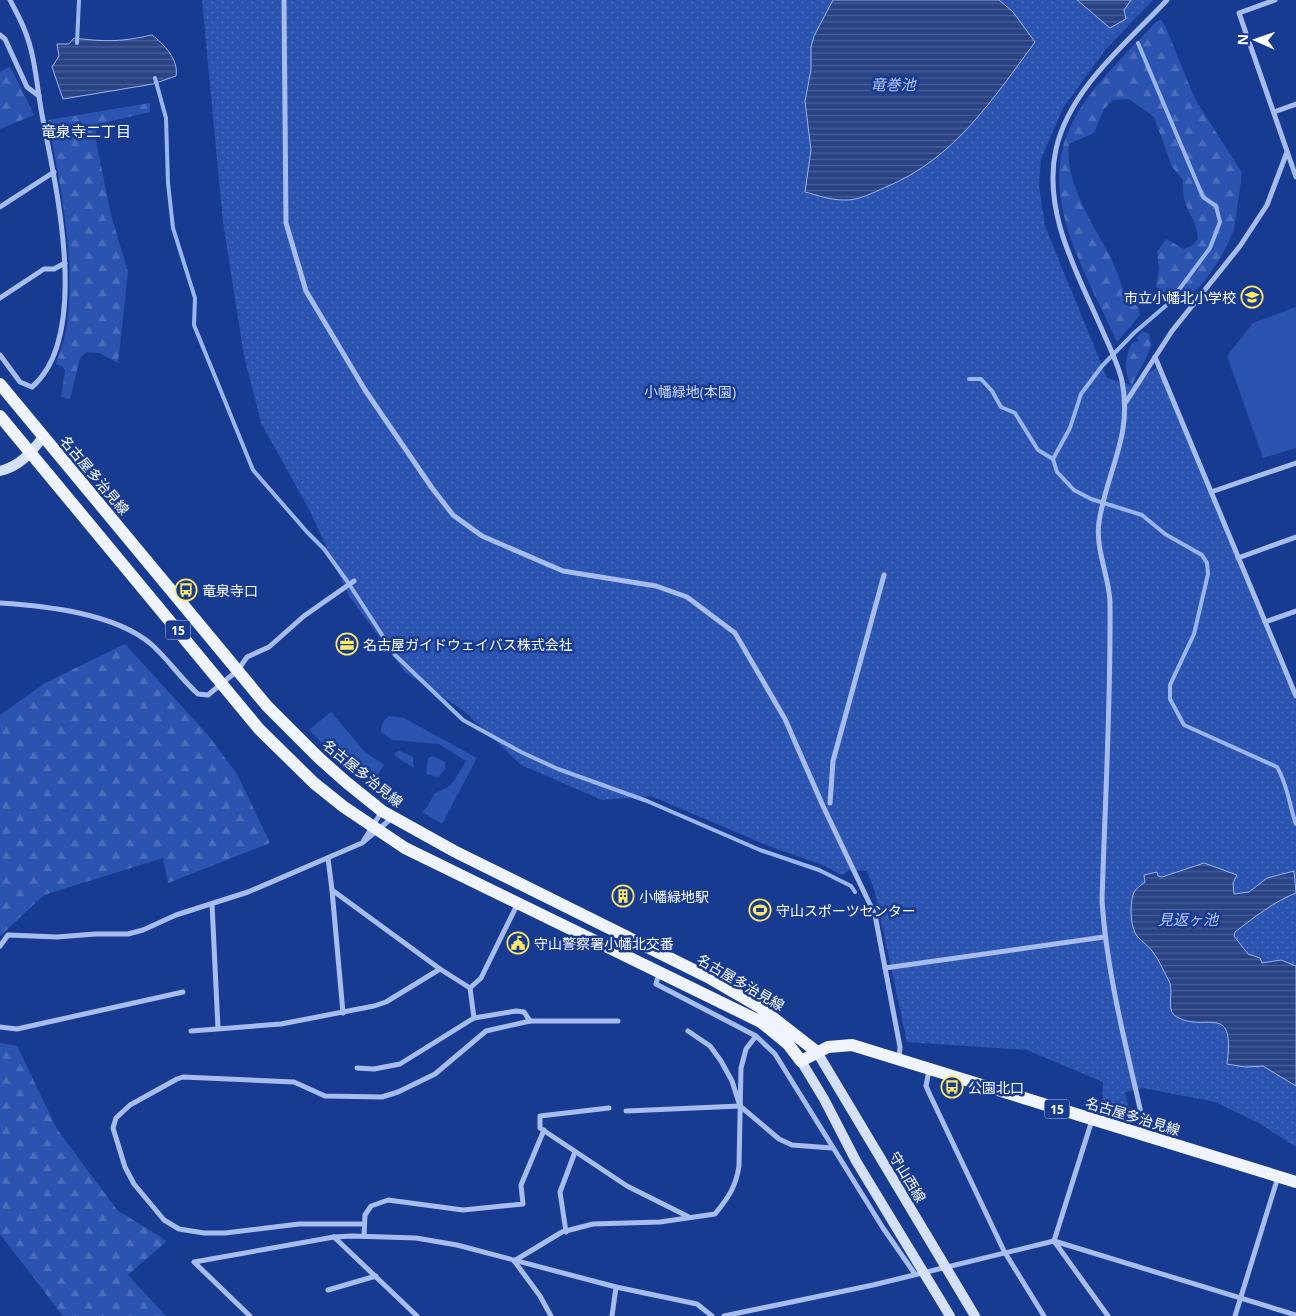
<svg xmlns="http://www.w3.org/2000/svg" width="1296" height="1316" viewBox="0 0 1296 1316" font-family="'Open Sans','Noto Sans JP',sans-serif">
  <defs>
    <pattern id="forest-firs" width="22" height="20" patternUnits="userSpaceOnUse" patternTransform="scale(1.25)"><rect width="22" height="20" fill="#2b53b0"/><path d="M5 1l3.5 6h-7zM16 11l3.5 6h-7z" fill="#4b6dbc"/></pattern>
    <pattern id="park-dots" width="8" height="8" patternUnits="userSpaceOnUse" patternTransform="scale(1.25)"><rect width="8" height="8" fill="#2b53b0"/><path d="M2 2h.1M6 6h.1" fill="none" stroke="#4b6dbc" stroke-width="1.8" stroke-linecap="round"/></pattern>
    <pattern id="water-rules" width="6" height="5" patternUnits="userSpaceOnUse" patternTransform="scale(1.25)"><rect width="6" height="5" fill="#2a4385"/><path d="M0 2.5h6" fill="none" stroke="#4a5f97"/></pattern>
  </defs>
  <rect width="100%" height="100%" fill="#183b92"/>
  <g fill="#2b53b0">
    <path d="M1296 307V448L1263 458 1227 356 1253 323Z"/>
    <path d="M331 712 365 752 384 765 371 784 330 751 309 730Z"/>
    <path d="M390 716 404 718 477 758 442 824 422 812 427 807 435 793 447 788 454 781 466 761 439 744 392 740 381 732C381 725 383 720 390 716Z"/>
    <path d="M400 751 413 757 414 768 395 756 396 752Z"/>
    <path d="M433 756 445 762V769L438 777 426 774 428 758Z"/>
  </g>
  <g fill="url(#forest-firs)">
    <path d="M1161 19 1166 28 1195 99 1242 173 1234 230 1222 255 1205 281 1194 292H1171L1162 300 1156 286 1159 269 1157 252 1166 239 1184 249 1193 245 1198 239C1196 213 1181 211 1183 180L1172 167 1154 117 1129 99 1113 100 1104 109 1094 133 1069 144C1064 180 1092 223 1109 254 1117 269 1121 288 1129 304L1138 306 1140 314C1133 325 1125 332 1117 342 1088 276 1036 198 1071 125 1089 88 1128 52 1156 22Z"/>
    <path d="M9 67 12 70 34 115 0 129V72Z"/>
    <path d="M150 103V112L99 124 95 136 111 215 128 272 118 363 99 353 86 352 80 358 70 399 61 397 65 370 62 366 56 364C59 353 64 342 66 331 77 260 61 190 48 120Z"/>
    <path d="M1143 331 1149 334 1151 344 1147 356 1132 385C1123 373 1125 356 1132 343L1139 341 1136 338Z"/>
    <path d="M125 644 208 735 237 774 270 843 168 883 163 858 44 895 0 936V715L45 683Z"/>
    <path d="M0 1043 17 1046 57 1129 117 1210 167 1241 128 1275 166 1316H63L0 1234Z"/>
  </g>
  <path fill="url(#park-dots)" d="M202 0H1153L1106 49 1063 108 1041 159 1039 186 1045 226 1107 378 1132 385 1157 367 1296 701V1147L1259 1123 1215 1102 1143 1088 1125 1092 1130 1113 1102 1107 1103 1082 1027 1050 907 1042 875 892 867 871 849 870 842 875 820 864 769 846 651 796 602 800 521 765 464 711 405 672 349 596 310 511 261 423 244 356 223 222Z"/>
  <g fill="url(#water-rules)" stroke="#9ab6f2">
    <path d="M833 0H999L1013 12 1035 42C993 99 954 159 886 187 872 193 858 201 843 200 830 200 817 195 805 192L811 150 805 101 811 70V47L814 36Z"/>
    <path d="M1077 0H1131L1124 10 1126 19 1110 28Z"/>
    <path d="M152 35C164 44 179 60 176 76L153 84 63 99 52 67 59 56 57 44H69L74 38C105 42 121 42 152 35Z"/>
    <path d="M1204 863 1237 875 1233 883 1234 894 1249 892 1267 878 1294 871 1296 893C1275 901 1253 918 1235 932L1234 936 1248 954 1260 958 1262 963 1281 960 1296 966V1086L1263 1066 1245 1067 1227 1064C1236 998 1203 1036 1174 1015 1166 1008 1175 989 1168 979 1163 970 1159 960 1153 952 1149 946 1142 942 1137 936 1130 927 1130 905 1133 895 1134 890 1141 885 1145 882L1144 875 1157 872 1158 876 1162 877Z"/>
  </g>
  <g fill="none" stroke-linecap="round" stroke-linejoin="round">
    <g stroke="#9ab6f2" stroke-width="4">
      <path d="M77 43 79 0"/>
      <path d="M155 78 166 118 168 183 173 228 195 298 194 325 253 470 307 532 324 549 347 581"/>
      <path d="M969 379H981L992 391 1001 407 1015 413 1038 450 1053 459 1057 472 1074 490 1091 499 1142 515 1165 534 1202 555 1207 563 1208 574 1194 634 1170 685V699L1184 725 1277 767C1288 785 1289 805 1296 824"/>
      <path d="M1053 459 1070 428 1081 394 1102 366 1134 333 1169 303 1210 248 1220 222 1216 206 1203 197 1138 43"/>
      <path d="M351 587 395 655 463 720 521 752 558 769 647 801 760 850 819 870 851 886 855 892"/>
    </g>
    <g stroke="#a7bdf0" stroke-width="5">
      <path d="M284 0 286 223 306 291 365 390 432 488 453 515 482 536 563 571 656 586 687 597 735 633 785 719 823 806 875 915 900 1047 899 1059"/>
      <path d="M1275 0 1239 13 1296 177"/>
      <path d="M0 35 5 39 27 87 39 96"/>
      <path d="M1274 112 1296 104"/>
      <path d="M0 207 54 172"/>
      <path d="M0 298 44 269H54L65 263"/>
      <path d="M0 355 20 382 32 387C91 336 56 187 43 120 37 91 36 58 25 31 21 20 15 10 10 0"/>
      <path d="M1155 357 1296 696"/>
      <path d="M1126 402 1172 331 1240 246 1267 205 1287 152"/>
      <path d="M1211 492 1296 463"/>
      <path d="M1238 558 1296 537"/>
      <path d="M0 603C46 606 114 613 151 644 168 659 181 679 198 694L208 695 238 670 247 657 269 647 304 616 354 581"/>
      <path d="M1265 622 1296 611"/>
      <path d="M830 803 833 761 884 575"/>
      <path d="M364 840 382 811"/>
      <path d="M328 858 332 890 440 969"/>
      <path d="M332 890 343 1013"/>
      <path d="M212 904 218 1028"/>
      <path d="M0 946 8 935 57 937 95 934H128L143 930 176 915 248 892 362 843 392 818"/>
      <path d="M885 968 1104 937"/>
      <path d="M659 973 656 984 756 1036 775 1054 883 1228 915 1274"/>
      <path d="M470 988 474 1018"/>
      <path d="M0 1027 17 1029 183 992"/>
      <path d="M191 1031 281 1024 374 1006 386 1002 440 969 470 988 481 978 517 905"/>
      <path d="M688 1031 710 1046 721 1061 732 1081 740 1106 779 1139 792 1145 832 1148"/>
      <path d="M357 1068 374 1069 400 1064 474 1018 516 1011 524 1012 530 1021"/>
      <path d="M929 1070 926 1086 930 1095 1004 1251 1044 1316"/>
      <path d="M609 1108 540 1116V1128L627 1186 689 1217"/>
      <path d="M626 1111 740 1106"/>
      <path d="M1092 1120 1054 1241 1108 1316"/>
      <path d="M1141 1133 1143 1122C1127 1049 1107 976 1102 901 1105 802 1111 702 1110 602 1109 576 1095 548 1099 522 1107 470 1133 436 1122 381 1118 364 1110 348 1103 332 1078 274 1042 213 1056 149 1070 88 1127 43 1167 0"/>
      <path d="M364 1224H299L225 1233H204L179 1229 164 1220 134 1184 125 1167 113 1128 116 1118 130 1105 177 1079 183 1077 294 1082 325 1096 382 1097 398 1092 435 1074 486 1031 530 1021H618"/>
      <path d="M566 1232 560 1192 575 1152"/>
      <path d="M364 1236 365 1215 371 1206 388 1200 463 1210 523 1204 521 1185 544 1130"/>
      <path d="M334 1237 417 1316"/>
      <path d="M514 1261 562 1232 593 1224 660 1222 715 1214C728 1198 736 1187 739 1166L741 1068 746 1049 756 1036"/>
      <path d="M515 1262 540 1296 551 1316"/>
      <path d="M328 1290 376 1276"/>
      <path d="M250 1316 194 1262 334 1237 352 1236 416 1238 457 1245 616 1287 697 1304 712 1316"/>
      <path d="M612 1316 616 1287"/>
      <path d="M724 1316 873 1285 1054 1241 1296 1315"/>
      <path d="M1235 1316 1278 1177"/>
    </g>
    <g stroke="#d5e0fb" stroke-width="10">
      <path d="M0 471C20 466 31 453 43 437"/>
      <path d="M817 1052 975 1316"/>
      <path d="M801 1061 824 1099 856 1161 950 1316"/>
    </g>
    <g stroke="#f0f4ff" stroke-width="12">
      <path d="M0 384 267 706 319 758 346 782 382 811 454 851 708 977 758 1006 817 1052"/>
      <path d="M0 416 259 729 314 783 344 807 405 848 761 1022 788 1044 801 1061 828 1047 852 1045 1296 1182"/>
    </g>
  </g>
  <defs>
    <g id="school-ring" transform="scale(1.125)"><circle r="9.5" fill="#183b92" stroke="#ffea66" stroke-width="1.5"/><path d="M0-5L7-2L0 1L-7-2ZM-4 1L0 2.5L4 1V4Q0 6-4 4Z" fill="#ffea66"/></g>
    <g id="bus-ring" transform="scale(1.125)"><circle r="9.5" fill="#183b92" stroke="#ffea66" stroke-width="1.5"/><path d="M-5-6H5V4H4V6H2V4H-2V6H-4V4H-5ZM-3.5-4V0h7V-4ZM-3.5 1.2v1.5H-2V1.2ZM2 1.2v1.5H3.5V1.2Z" fill="#ffea66"/></g>
    <g id="office-ring" transform="scale(1.125)"><circle r="9.5" fill="#183b92" stroke="#ffea66" stroke-width="1.5"/><path d="M-6-3h4V-5.5h4V-3h4V5H-6ZM-1-4.5V-3h2v-1.5ZM-6 0V1H6V0Z" fill="#ffea66"/></g>
    <g id="building-ring" transform="scale(1.125)"><circle r="9.5" fill="#183b92" stroke="#ffea66" stroke-width="1.5"/><path d="M-4-6H4V6H1V3H-1V6H-4ZM-2.5-4.3h1.7v1.8h-1.7ZM.8-4.3h1.7v1.8H.8ZM-2.5-1h1.7V.8h-1.7ZM.8-1h1.7V.8H.8Z" fill="#ffea66"/></g>
    <g id="stadium-ring" transform="scale(1.125)"><circle r="9.5" fill="#183b92" stroke="#ffea66" stroke-width="1.5"/><path d="M0-5a6.5 5 0 1 0 0 10a6.5 5 0 1 0 0-10ZM-3.5-1.8h7v3.6h-7Z" fill="#ffea66"/></g>
    <g id="civic-ring" transform="scale(1.125)"><circle r="9.5" fill="#183b92" stroke="#ffea66" stroke-width="1.5"/><path d="M-.6-6.5H3V-4.5H.6V-3L4-1V1h2V6H-6V1h2V-1L-.6-3ZM-1.2 2.5V6h2.4V2.5Z" fill="#ffea66"/></g>
  </defs>
  <g fill-rule="evenodd">
    <use href="#school-ring" x="1252" y="297"/>
    <use href="#bus-ring" x="186" y="590"/>
    <use href="#office-ring" x="347" y="644"/>
    <use href="#building-ring" x="623" y="896"/>
    <use href="#stadium-ring" x="760" y="910"/>
    <use href="#civic-ring" x="518" y="943"/>
    <use href="#bus-ring" x="952" y="1087"/>
  </g>
  <g text-anchor="middle" dominant-baseline="central" stroke-width="5" stroke-linejoin="round" paint-order="stroke">
    <g fill="#183b92" stroke="#bac4de" stroke-width="1">
      <rect x="165.5" y="620.5" width="25" height="19" rx="4"/>
      <rect x="1044.5" y="1099.5" width="25" height="19" rx="4"/>
    </g>
    <g font-size="12" font-weight="bold" fill="#fff">
      <text x="178" y="630">15</text>
      <text x="1057" y="1109">15</text>
    </g>
    <g font-size="14" fill="#fff" stroke="#183b92" text-anchor="start">
      <text x="1236" y="297" text-anchor="end">市立小幡北小学校</text>
      <text x="202" y="590">竜泉寺口</text>
      <text x="363" y="644">名古屋ガイドウェイバス株式会社</text>
      <text x="639" y="896">小幡緑地駅</text>
      <text x="776" y="910">守山スポーツセンター</text>
      <text x="534" y="943">守山警察署小幡北交番</text>
      <text x="968" y="1087">公園北口</text>
    </g>
    <g font-size="14" fill="#cedcfb" stroke="#183b92">
      <text x="690" y="391">小幡緑地(本園)</text>
    </g>
    <g font-size="14" fill="#fff" stroke="#183b92">
      <text transform="translate(95 475) rotate(50)">名古屋多治見線</text>
      <text transform="translate(363 773) rotate(39)">名古屋多治見線</text>
      <text transform="translate(741 982) rotate(30)">名古屋多治見線</text>
      <text transform="translate(1133 1116) rotate(17)">名古屋多治見線</text>
      <text transform="translate(908 1177) rotate(59)">守山西線</text>
    </g>
    <g font-size="15" font-style="italic" fill="#b4c8f7" stroke="#183b92">
      <text x="893" y="84">竜巻池</text>
      <text x="1188" y="919">見返ヶ池</text>
    </g>
    <g font-size="15" fill="#fff" stroke="#183b92">
      <text x="86" y="131">竜泉寺二丁目</text>
    </g>
  </g>
  <g transform="translate(1256 40) rotate(272)" stroke="#183b92" stroke-width="4" paint-order="stroke">
  <path d="M0-4L9 19L0 12L-9 19Z" fill="#ffffff"/>
  <text y="-8" font-size="14" font-weight="bold" text-anchor="middle" fill="#ffffff">N</text>
  </g>
</svg>
